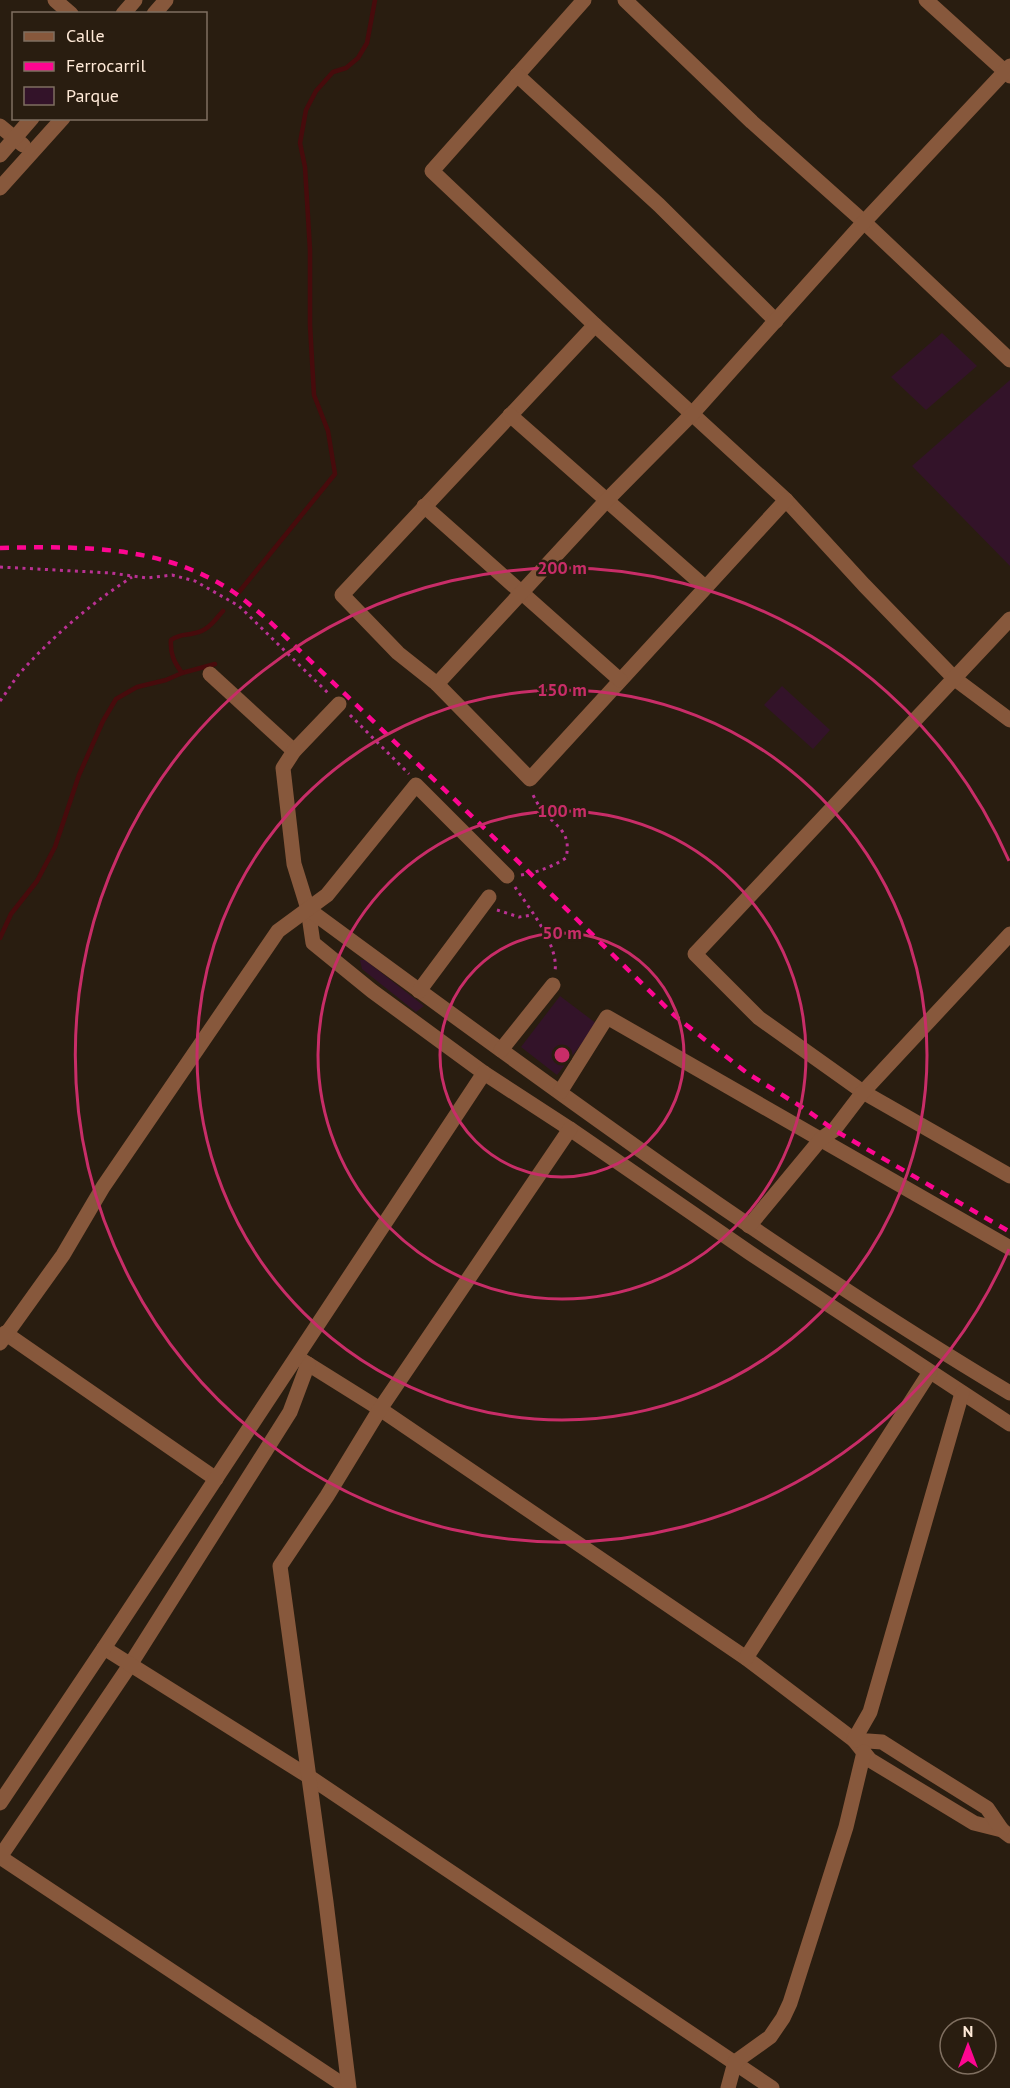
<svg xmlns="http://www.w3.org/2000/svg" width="1010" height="2088" viewBox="0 0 1010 2088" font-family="'PT Sans',sans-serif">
  <rect width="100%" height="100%" fill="#291d10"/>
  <g fill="#331329">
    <path d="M942 333 977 366 926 410 891 377Z"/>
    <path d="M1010 380V566L912 466Z"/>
    <path d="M782 686 830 730 813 749 764 705Z"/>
    <path d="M360 960H365L424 1006 416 1012 362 969Z"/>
    <path d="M560 996 597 1024 557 1075 521 1047Z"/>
  </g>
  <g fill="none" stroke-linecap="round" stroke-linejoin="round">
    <g stroke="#470b0c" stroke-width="4.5">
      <path d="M239 592 335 474 328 431 314 395 310 325V250L305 167 300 143 306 110 316 91 333 72 346 68 358 58 367 43 375 0"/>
      <path d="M182 673 215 664"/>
      <path d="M0 938 11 914 37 881 55 847 79 775 103 721 116 699 137 687 166 680 182 673C174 662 170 654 171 640 181 633 184 636 195 633 208 631 215 620 223 611"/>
    </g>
    <g stroke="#ba3194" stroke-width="3" stroke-dasharray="3 4.5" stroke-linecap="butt">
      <path d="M0 567 111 573 147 578 172 575 195 581 239 606 328 693"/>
      <path d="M0 701C7 692 12 683 19 674 52 637 90 604 132 577"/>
      <path d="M350 715 409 774"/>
      <path d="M521 875C538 872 552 867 566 858 572 831 556 827 542 810 538 805 535 799 532 793"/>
      <path d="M515 887C529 908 559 945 555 971"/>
      <path d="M497 910 519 917 532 915"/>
    </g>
    <g stroke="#87583c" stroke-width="15">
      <path d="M55 0 71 14"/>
      <path d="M584 0 432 171 595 325 786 500 864 585 955 679 1010 720"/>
      <path d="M625 0 752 122 864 222 1010 360"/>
      <path d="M926 0 1010 76"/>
      <path d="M123 14 135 0"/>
      <path d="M154 14 166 0"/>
      <path d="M517 75 659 205 776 321"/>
      <path d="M0 126 23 145"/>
      <path d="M0 155 32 118"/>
      <path d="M0 188 63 118"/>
      <path d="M595 325 342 595 398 653 437 684 530 779 786 500"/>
      <path d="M510 415 705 587"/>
      <path d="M424 506 620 680"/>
      <path d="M1010 619 695 954 759 1018 863 1092 1010 1176"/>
      <path d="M210 674 294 751"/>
      <path d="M437 684 606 501 692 414 864 222 1010 66"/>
      <path d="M339 704 294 751 283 768 294 864 308 909 313 943 372 991 484 1073 570 1129 750 1253 1010 1424"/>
      <path d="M308 909C537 1077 766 1247 1010 1393"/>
      <path d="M419 991 489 897"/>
      <path d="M501 1050 553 985"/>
      <path d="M560 1092 607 1017 1010 1248"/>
      <path d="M749 1226 821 1139 834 1130 863 1092 1010 934"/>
      <path d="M5 1333 216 1479"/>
      <path d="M0 1343 63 1255 103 1187 278 931 327 895 416 785 507 876"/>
      <path d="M300 1359 380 1409 746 1658 854 1740 870 1760 974 1823 1002 1830 1010 1836"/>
      <path d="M308 1364 290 1412 130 1665 0 1857 348 2088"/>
      <path d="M962 1393 870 1712 854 1740 882 1742 915 1763 987 1808 1002 1830"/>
      <path d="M104 1648 308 1776 772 2088"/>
      <path d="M746 1658 930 1372"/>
      <path d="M0 1803 104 1648 484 1073"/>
      <path d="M349 2088 326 1902 280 1566 327 1496 380 1409 570 1129"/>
      <path d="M728 2088 735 2062 770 2037 783 2018 790 2003 846 1827 864 1752"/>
    </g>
    <path stroke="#fd0691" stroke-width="4.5" stroke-dasharray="9 8" stroke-linecap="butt" d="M0 548C81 546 162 545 232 591 245 600 256 610 268 620L479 823 675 1016 747 1073 808 1111 834 1130 1010 1232"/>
  </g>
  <g fill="none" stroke="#c82d68" stroke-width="3">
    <circle cx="562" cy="1055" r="122"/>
    <circle cx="562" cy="1055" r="244"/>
    <circle cx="562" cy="1055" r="365"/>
    <path d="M1009 1249A487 487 0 1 1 1009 861"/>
  </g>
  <circle cx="562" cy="1055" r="9" fill="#c82d68" stroke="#291d10" stroke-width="3"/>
  <g font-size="18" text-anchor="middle" font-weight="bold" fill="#c82d68" stroke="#291d10" stroke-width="5" stroke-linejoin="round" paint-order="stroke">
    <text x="562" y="574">200 m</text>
    <text x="562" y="696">150 m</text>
    <text x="562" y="817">100 m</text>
    <text x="562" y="939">50 m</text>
  </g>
  <rect x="12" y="12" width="195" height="108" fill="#291d10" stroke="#7f6f60" stroke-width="1.5"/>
  <rect x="24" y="32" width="30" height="9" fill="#87583c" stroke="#7f6f60" stroke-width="1.5"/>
  <text x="66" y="42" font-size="18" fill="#ffead8">Calle</text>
  <rect x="24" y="62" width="30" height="9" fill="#fd0691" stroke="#7f6f60" stroke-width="1.5"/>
  <text x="66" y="72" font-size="18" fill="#ffead8">Ferrocarril</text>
  <rect x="24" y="87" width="30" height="18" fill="#331329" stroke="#7f6f60" stroke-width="1.5"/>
  <text x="66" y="102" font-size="18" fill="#ffead8">Parque</text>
  <g transform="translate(968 2046)"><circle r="28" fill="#291d10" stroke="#7f6f60" stroke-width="1.5"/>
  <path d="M0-4.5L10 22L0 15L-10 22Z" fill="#fd0691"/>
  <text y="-9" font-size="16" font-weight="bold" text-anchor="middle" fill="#ffead8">N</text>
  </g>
</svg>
